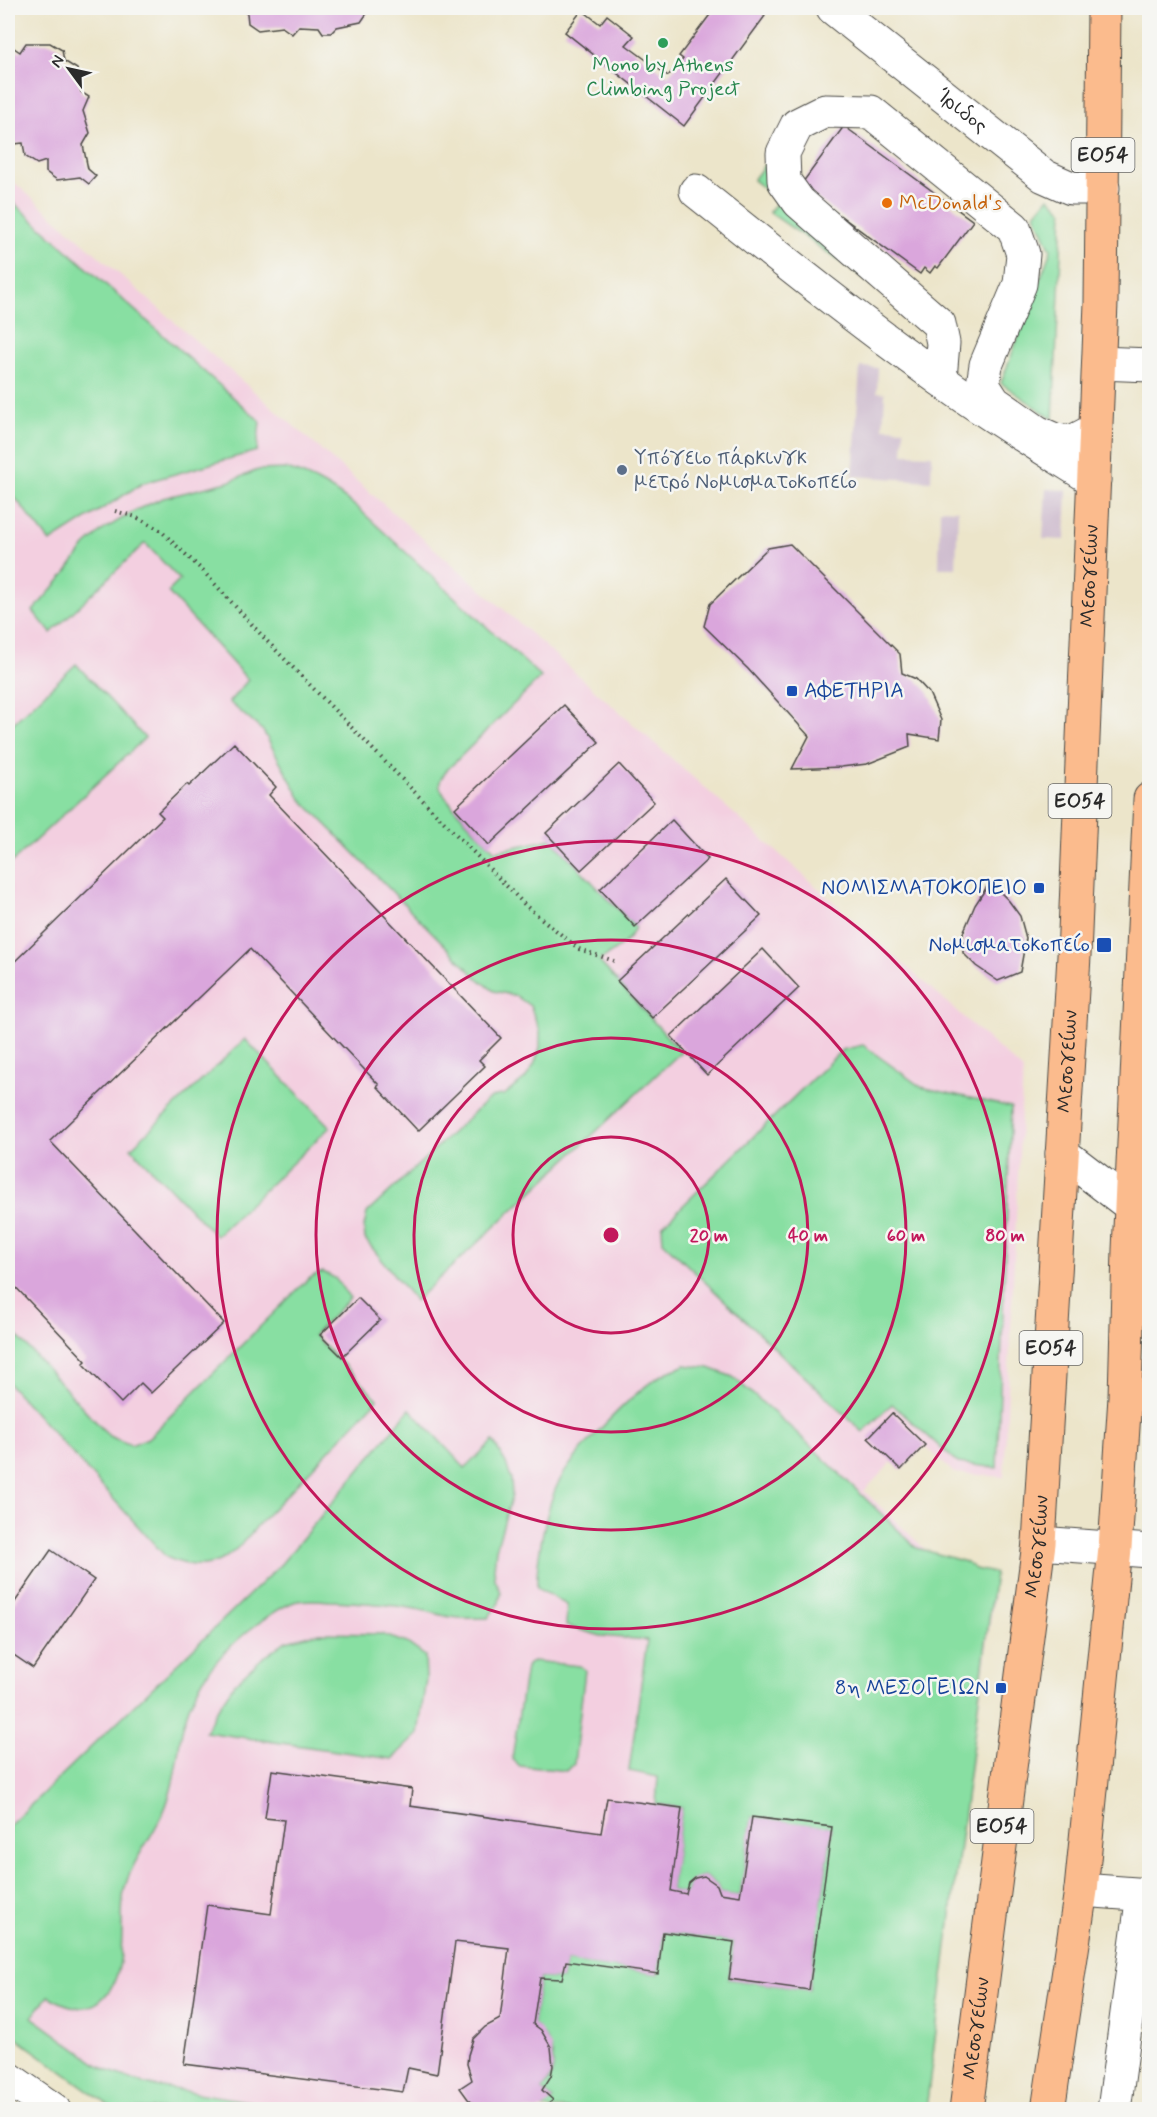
<svg xmlns="http://www.w3.org/2000/svg" width="1157" height="2117" viewBox="0 0 1157 2117" font-family="Mynerve,sans-serif">
  <rect width="100%" height="100%" fill="#f6f6f2"/>
  <filter id="ink" filterUnits="userSpaceOnUse"><feTurbulence type="fractalNoise" baseFrequency=".0167" numOctaves="2"/><feDisplacementMap in="SourceGraphic" scale="12" xChannelSelector="R" yChannelSelector="G"/><feConvolveMatrix kernelMatrix="1 2 1 2 8 2 1 2 1" color-interpolation-filters="sRGB"/></filter>
  <filter id="wash" filterUnits="userSpaceOnUse"><feTurbulence type="fractalNoise" baseFrequency=".008" numOctaves="4" result="noise"/><feDisplacementMap in="SourceGraphic" scale="24" xChannelSelector="R" yChannelSelector="G"/><feGaussianBlur stdDeviation="1.35" result="paint"/><feColorMatrix in="noise" values="0 0 0 0 0 0 0 0 0 0 0 0 0 0 0 0 0 1.4 0 .05"/><feComposite in="paint" operator="in"/></filter>
  <g filter="url(#wash)">
    <rect width="100%" height="100%" fill="#ece5ca"/>
    <path fill="#f3cfe0" d="M8 177 475 584 1023 1070 1004 1477 954 1473 925 1446 901 1470 892 1462 864 1491 968 1590 994 1593 926 2109H114L8 2032Z"/>
    <g fill="#cfbdcf">
      <path d="M860 367 878 368 877 392 885 393 883 428 904 429 903 454 932 455 931 481 853 476Z"/>
      <path d="M1046 489 1067 490 1065 540 1043 539Z"/>
      <path d="M940 509 958 510 956 568H939Z"/>
    </g>
    <g fill="#88dfa2" stroke="#5a8566" stroke-width="1.5">
      <path d="M777 148 775 165 933 326 769 212 779 200 753 180Z"/>
      <path d="M1049 197 1063 211 1053 419 1001 383 1051 250 1035 214Z"/>
      <path d="M8 198 260 421 257 451 143 483 50 542 8 489Z"/>
      <path d="M286 469C315 477 336 491 359 509L541 677 447 770C444 775 438 780 440 787 444 801 483 838 495 851L551 839 635 927C630 943 613 951 599 961L681 1052 415 1301 365 1239 364 1227 367 1213 486 1101 495 1096 504 1095 525 1079 534 1065 540 1048V1031L530 1006 516 996 494 991 476 977 301 799 263 731 229 702 248 680 168 592 180 580 145 543 51 633 33 611 66 573 85 546 103 530 136 510 163 498 228 482 258 470Z"/>
      <path d="M76 664 145 738 8 866V728Z"/>
      <path d="M245 1039 330 1127 216 1236 131 1148Z"/>
      <path d="M863 1045 921 1087 1011 1107 997 1468 958 1463 892 1404 863 1432 663 1242 662 1226 842 1050Z"/>
      <path d="M323 1272 335 1278 350 1298 314 1335 378 1399C341 1438 304 1477 266 1516 253 1530 237 1553 219 1561 201 1569 183 1565 166 1557L8 1383V1326L109 1436 131 1445 148 1438 307 1280 315 1275Z"/>
      <path d="M685 1365 709 1368 733 1377 796 1432 917 1548 966 1562 975 1569 995 1573 926 2109H542L553 2100 542 2090C562 2069 553 2040 533 2024L540 1978 562 1979 566 1961 658 1974 663 1932 734 1942 729 1979 809 1990 832 1828 752 1817 740 1896 720 1893 717 1885 704 1876C692 1878 689 1882 686 1894L671 1891 682 1808 656 1804 658 1777 629 1771 647 1640 601 1636 566 1626 567 1605 537 1588C536 1561 545 1515 555 1490 568 1458 631 1394 660 1376 668 1371 677 1369 685 1365Z"/>
      <path d="M410 1409 465 1468 493 1441 506 1463 511 1479 512 1495 496 1549 494 1569 495 1579 501 1592 499 1603 488 1618C476 1618 463 1619 451 1617 439 1615 428 1611 416 1609 388 1604 358 1602 330 1601 319 1600 305 1599 294 1602 278 1608 261 1621 248 1631 212 1660 188 1693 180 1740 177 1762 174 1784 166 1806 155 1835 131 1860 124 1891 118 1924 130 1968 105 1996 88 2015 67 2007 48 1996L32 2017 104 2069 144 2084 292 2109H114L8 2032V1827L281 1564Z"/>
      <path d="M318 1633 381 1634 407 1643 425 1656 426 1679 418 1734 392 1759 205 1732 216 1711 234 1684 260 1660 286 1641Z"/>
      <path d="M533 1661 580 1666 585 1670 574 1764 567 1771 520 1766 512 1759 526 1667Z"/>
    </g>
    <g id="blocks">
      <g fill="#daa6dc">
        <path d="M237 8H370V9L361 22 337 27 331 33H323L319 27 299 26 292 34 282 27 258 30 248 23 247 13Z"/>
        <path d="M715 8H754L765 16 684 126 565 32 582 10 600 24 607 15 634 36 626 45 668 76 683 59 679 56Z"/>
        <path d="M26 43H50L62 50 64 61 77 69 81 92 89 97 83 111 90 133 83 145 88 169 96 176 89 184 80 177 57 180 46 172V161L37 164 25 156 23 143 14 144 8 139V44L20 52Z"/>
        <path d="M844 126 973 221 938 268 935 266 930 273 924 268 920 274 800 186Z"/>
        <path d="M790 544 900 654 902 673 916 679 929 693 941 720 939 739 909 734 910 747 867 764 841 767 792 769 809 736 748 669 704 626 710 604 768 548Z"/>
        <path d="M564 705 599 742 489 845 455 808Z"/>
        <path d="M234 743 276 787 269 795 501 1038 479 1060 485 1066 418 1131 377 1087 379 1085 250 949 50 1141 224 1323 151 1393 141 1383 121 1403 83 1364 86 1361 8 1279V968L163 817 158 812 187 784 189 786Z"/>
        <path d="M619 764 654 802 581 870 546 833Z"/>
        <path d="M672 820 708 859 635 927 600 889Z"/>
        <path d="M726 879 761 916 652 1018 617 981Z"/>
        <path d="M990 882 1009 901 1020 916 1026 938 1020 972 998 981 976 966 963 953V933L975 905Z"/>
        <path d="M763 949 799 988 707 1075 671 1036Z"/>
        <path d="M358 1298 380 1320 342 1357 320 1335Z"/>
        <path d="M892 1413 925 1445 901 1470 868 1438Z"/>
        <path d="M51 1550 94 1580 33 1668 8 1651V1612Z"/>
        <path d="M272 1770 412 1789 410 1806 601 1833 607 1798 682 1808 671 1891 686 1894 689 1883 695 1878 704 1876 717 1885 720 1893 740 1896 752 1817 832 1827 809 1990 729 1979 734 1942 663 1932 658 1974 566 1961 562 1979 540 1978 533 2024 541 2030 551 2047 553 2066 551 2076 542 2090 553 2100 542 2110H481L468 2099 460 2088 472 2080 467 2064 468 2055 473 2039 485 2027 500 2019 509 1948 455 1942 437 2074 408 2068 403 2092 184 2064 207 1905 271 1914 284 1820 265 1818Z"/>
      </g>
    </g>
  </g>
  <g filter="url(#ink)">
    <use href="#blocks" fill-opacity="0" stroke="#484743" stroke-width="1.5"/>
    <g fill="none" stroke-linecap="round" stroke-linejoin="round">
      <g stroke="#484743" stroke-width="35">
        <g id="minor">
          <path id="s1" d="M833 8 1044 176 1071 188H1103"/>
          <path d="M696 191C776 255 857 320 941 380 990 416 1042 447 1094 480"/>
          <path d="M1099 363 1150 365"/>
          <path d="M940 379 943 343 939 324 799 202 784 181 783 153 797 125 825 111 871 112 1014 228 1023 254 1020 284 986 365 983 385 994 402 1037 432 1055 440 1072 442 1095 430"/>
          <path d="M1062 1153 1131 1206 1150 1208"/>
          <path d="M1039 1543 1150 1551"/>
          <path d="M1081 1890 1150 1895"/>
          <path d="M8 2078 54 2110"/>
          <path d="M1114 2110 1143 1894"/>
        </g>
      </g>
      <g stroke="#484743" stroke-width="35">
        <g id="major">
          <path id="s2" d="M966 2110 1039 1543 1074 956 1101 303 1104 8"/>
          <path d="M1048 2110 1081 1890 1115 1548 1125 1397 1129 1250 1150 799"/>
        </g>
      </g>
      <path stroke="#484743" stroke-width="4" stroke-dasharray="1.5 4.5" stroke-linecap="butt" d="M115 511 136 517 160 530 202 570 267 641 526 906 579 949 614 961"/>
      <use href="#minor" stroke="#fff" stroke-width="33"/>
      <use href="#major" stroke="#fbbb8d" stroke-width="33"/>
    </g>
  </g>
  <g fill="none" stroke="#c2185b" stroke-width="3">
    <circle cx="611" cy="1235" r="98"/>
    <circle cx="611" cy="1235" r="197"/>
    <circle cx="611" cy="1235" r="295"/>
    <circle cx="611" cy="1235" r="394"/>
  </g>
  <circle fill="#2e9e5b" stroke="#f6f6f2" stroke-width="2" cx="663" cy="43" r="6"/>
  <circle fill="#e8710a" stroke="#f6f6f2" stroke-width="2" cx="887" cy="203" r="6"/>
  <circle fill="#5c6f8a" stroke="#f6f6f2" stroke-width="2" cx="622" cy="470" r="6"/>
  <g fill="#1a4fb4" stroke="#f6f6f2" stroke-width="2">
    <rect x="786" y="685" width="12" height="12" rx="3"/>
    <rect x="1033" y="882" width="12" height="12" rx="3"/>
    <rect x="1096" y="937" width="16" height="16" rx="3"/>
    <rect x="995" y="1682" width="12" height="12" rx="3"/>
  </g>
  <g text-anchor="middle" dominant-baseline="central" stroke-width="5" stroke-linejoin="round" paint-order="stroke">
    <g fill="#f6f6f2" stroke="#686867" stroke-width="1.5">
      <rect x="1071.5" y="138" width="63" height="34" rx="4.5"/>
      <rect x="1048.5" y="784" width="63" height="34" rx="4.5"/>
      <rect x="1019.5" y="1331" width="63" height="34" rx="4.5"/>
      <rect x="970.5" y="1809" width="63" height="34" rx="4.5"/>
    </g>
    <g font-size="20" font-weight="bold" fill="#2b2b2b">
      <text x="1103" y="155">ΕΟ54</text>
      <text x="1080" y="801">ΕΟ54</text>
      <text x="1051" y="1348">ΕΟ54</text>
      <text x="1002" y="1826">ΕΟ54</text>
    </g>
    <g font-size="21" fill="#27864d" stroke="#f6f6f2">
      <text x="663" y="65">Mono by Athens<tspan x="663" dy="24">Climbing Project</tspan></text>
    </g>
    <g font-size="21" fill="#2b2b2b" stroke="#f6f6f2">
      <text stroke="none"><textPath href="#s1" startOffset="165">Ίριδος</textPath></text>
      <text stroke="none"><textPath href="#s2" startOffset="1540">Μεσογείων</textPath></text>
      <text stroke="none"><textPath href="#s2" startOffset="1054">Μεσογείων</textPath></text>
      <text stroke="none"><textPath href="#s2" startOffset="568">Μεσογείων</textPath></text>
      <text stroke="none"><textPath href="#s2" startOffset="82">Μεσογείων</textPath></text>
    </g>
    <g font-size="21" fill="#c56008" stroke="#f6f6f2" text-anchor="start">
      <text x="899" y="203">McDonald's</text>
    </g>
    <g font-size="21" fill="#4e5e75" stroke="#f6f6f2" text-anchor="start">
      <text x="634" y="458">Υπόγειο πάρκινγκ<tspan x="634" dy="24">μετρό Νομισματοκοπείο</tspan></text>
    </g>
    <g font-size="21" fill="#164399" stroke="#f6f6f2" text-anchor="end">
      <text x="804" y="691" text-anchor="start">ΑΦΕΤΗΡΙΑ</text>
      <text x="1027" y="888">ΝΟΜΙΣΜΑΤΟΚΟΠΕΙΟ</text>
      <text x="1090" y="945">Νομισματοκοπείο</text>
      <text x="989" y="1688">8η ΜΕΣΟΓΕΙΩΝ</text>
    </g>
  </g>
  <circle cx="611" cy="1235" r="9" fill="#c2185b" stroke="#f6f6f2" stroke-width="3"/>
  <g font-size="18" text-anchor="middle" font-weight="bold" fill="#c2185b" stroke="#f6f6f2" stroke-width="5" stroke-linejoin="round" paint-order="stroke">
    <text x="709" y="1241">20 m</text>
    <text x="808" y="1241">40 m</text>
    <text x="906" y="1241">60 m</text>
    <text x="1005" y="1241">80 m</text>
  </g>
  <rect width="1157" height="2117" fill="none" stroke="#f6f6f2" stroke-width="30"/>
  <g transform="translate(69 69) rotate(303)" stroke="#f6f6f2" stroke-width="4.5" paint-order="stroke">
  <path d="M0-4.5L10 22L0 15L-10 22Z" fill="#2b2b2b"/>
  <text y="-9" font-size="16" font-weight="bold" text-anchor="middle" fill="#2b2b2b">N</text>
  </g>
</svg>
